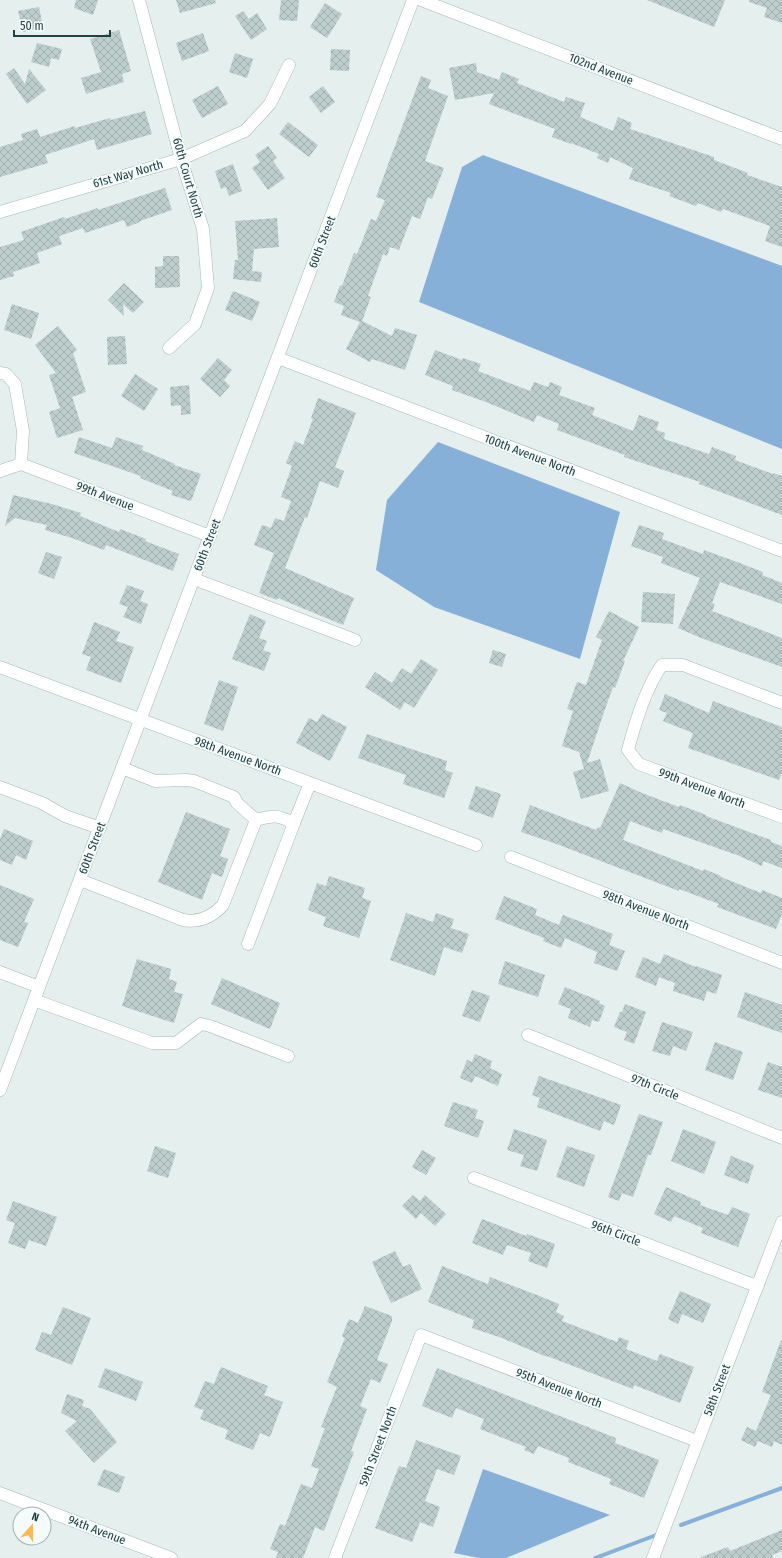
<svg xmlns="http://www.w3.org/2000/svg" width="782" height="1558" viewBox="0 0 782 1558" font-family="'Fira Sans Condensed',sans-serif">
  <defs>
    <pattern id="building-cross-hatch" width="8" height="8" patternUnits="userSpaceOnUse"><rect width="8" height="8" fill="#bccdcb"/><path d="M0 0l8 8M0 8l8-8" fill="none" stroke="#a1b1b0"/></pattern>
  </defs>
  <rect width="100%" height="100%" fill="#e4efee"/>
  <g fill="#87b0d9">
    <path d="M483 155 782 266V449L419 302 462 167Z"/>
    <path d="M438 442 620 512 580 659 434 607 376 570 387 500Z"/>
    <path d="M483 1469 610 1515 506 1558H479L454 1553Z"/>
  </g>
  <g fill="none" stroke-linecap="round" stroke-linejoin="round">
    <g stroke="#87b0d9" stroke-width="4">
      <path d="M681 1525 782 1488"/>
      <path d="M595 1558 659 1534"/>
    </g>
  </g>
  <g fill="url(#building-cross-hatch)">
    <path d="M76 0H98L93 15 74 8Z"/>
    <path d="M176 0H215L216 3 180 13Z"/>
    <path d="M281 0H299L297 21 279 20Z"/>
    <path d="M647 0H725L714 27Z"/>
    <path d="M749 0H782V23L764 17 767 8 749 2Z"/>
    <path d="M325 3 342 14 327 38 310 27Z"/>
    <path d="M39 7 43 27 23 32 18 11Z"/>
    <path d="M243 11 249 19 257 13 267 29 251 40 235 16Z"/>
    <path d="M119 30 131 71 122 74 124 82 86 94 81 78 101 72 90 39Z"/>
    <path d="M203 33 209 51 182 61 176 43Z"/>
    <path d="M37 43 62 49 59 60 51 58 49 67 31 62Z"/>
    <path d="M331 49 350 50 349 71 330 70Z"/>
    <path d="M235 53 253 59 247 78 229 72Z"/>
    <path d="M476 63 477 72 499 80 502 72 519 79 517 83 564 102 566 97 585 103 580 117 613 131 618 117 632 123 630 129 714 157V160L748 173 747 175 782 187V247L765 241 770 226 723 209 721 212 698 203 696 206 669 196 671 193 629 179 633 168 610 157 608 163 597 158 599 154 571 143V144L552 137 555 129 489 104 494 93 455 100 449 68Z"/>
    <path d="M14 68 25 84 29 69 46 90 27 104 6 74Z"/>
    <path d="M421 76 431 80 428 88 448 96 425 161 444 168 432 199 428 197 420 219 412 216 399 250 390 247 387 256 383 254 368 296 371 297 362 321 392 336 395 328 417 335 405 370 372 359 370 362 346 349 360 322 341 315 344 306 334 302 340 285 342 286 354 253 357 254 371 219 376 221 385 200 376 197Z"/>
    <path d="M218 86 228 104 202 118 192 100Z"/>
    <path d="M323 86 335 102 321 113 309 97Z"/>
    <path d="M145 111 152 134 97 150 94 139 45 155 48 163 0 177V147L23 140 21 134 37 129 40 137 75 126V128L110 118 111 120Z"/>
    <path d="M288 122 318 145 309 157 279 134Z"/>
    <path d="M268 146 277 158 273 161 285 178 268 190 252 168 260 162 255 155Z"/>
    <path d="M233 164 242 191 229 196 226 187 221 189 215 171Z"/>
    <path d="M165 188 172 210 140 221V222L127 227 124 220 85 233 83 228 59 236 62 244 37 253 40 263 13 272 14 276 0 280V247L24 240 21 232 64 217 65 219 98 208V210Z"/>
    <path d="M277 218 279 247 254 249 252 271 262 272 261 282 233 279 235 260H238L235 221Z"/>
    <path d="M163 256H179L180 287 155 288V267L163 266Z"/>
    <path d="M124 283 144 302 133 313 123 304 124 316 108 300Z"/>
    <path d="M233 291 260 302 252 321 225 310Z"/>
    <path d="M12 304 39 313 31 339 4 330Z"/>
    <path d="M58 326 77 350 73 353 86 392 72 397 83 430 57 438 49 412 60 408 49 375 56 373 35 345Z"/>
    <path d="M125 336 127 364 108 365 107 337Z"/>
    <path d="M435 350 462 360 463 358 481 364 478 371 530 391 534 382 548 387 550 382 562 387 559 395 595 408 592 415 633 431 639 415 659 422 656 430 665 433 664 439 709 454 712 447 736 456 735 460 773 474V473L782 476V515L699 484 700 482 624 457 625 455 557 430 559 424 537 415 534 422 486 402 452 390 453 386 425 375Z"/>
    <path d="M218 358 232 370 224 380 230 386 220 397 200 379Z"/>
    <path d="M135 374 158 389 144 411 121 396Z"/>
    <path d="M189 385 191 414 181 415V405L171 406 170 387Z"/>
    <path d="M318 398 356 413 335 467 344 471 338 488 320 481 307 518 305 517 285 568 354 598 343 625 278 598 277 600 259 593 274 553 254 545 262 525 271 528 275 518 284 521 291 501 281 497 292 466 286 463 295 441 303 445 313 419 311 418Z"/>
    <path d="M79 437 112 448 116 437 143 446 142 450 175 464 174 465 201 474 191 501 171 495 173 491 140 478 141 476 74 453Z"/>
    <path d="M13 495 52 504 81 513 80 516 119 532 120 529 146 539 145 541 179 554 173 571 106 545 104 550 72 538 45 530 47 525 15 518 5 526Z"/>
    <path d="M639 525 664 533 662 539 703 554 704 550 737 562 763 572 762 575 782 583V604L720 582 712 603 715 604 712 611 782 638V667L701 638 678 628 700 578 661 563 663 557 631 546Z"/>
    <path d="M46 552 62 557 54 579 38 573Z"/>
    <path d="M127 585 144 591 140 601 148 604 141 624 123 617 128 607 119 604Z"/>
    <path d="M643 592 675 594 673 624 641 622Z"/>
    <path d="M609 611 639 627 623 661H625L615 688 613 687 604 712 587 763 600 759 609 791 581 799 573 772 584 769 579 752 562 746 573 711 567 709 577 682 586 685 602 640 596 637Z"/>
    <path d="M250 614 266 621 259 638 267 641 263 650 271 653 264 671 232 659Z"/>
    <path d="M94 622 120 632 116 641 134 647 121 683 86 670 91 657 82 654Z"/>
    <path d="M493 650 506 654 502 667 489 663Z"/>
    <path d="M421 659 438 670 414 708 405 702 400 710 365 687 375 672 392 683 402 668 411 674Z"/>
    <path d="M219 680 238 687 223 731 204 724Z"/>
    <path d="M665 694 709 713 713 701 782 727V772L779 780 688 748 693 733 663 721 667 713 659 710Z"/>
    <path d="M322 714 347 727 330 761 296 743 309 718 317 722Z"/>
    <path d="M367 734 447 761 445 770 453 773 444 798 403 784 406 775 358 758Z"/>
    <path d="M620 783 642 793 679 807 680 805 706 815V816L771 840V842L782 846V868L763 861 762 866 737 855 663 829 662 833 630 821 623 840 703 871 704 869 721 876V877L761 893 762 890 782 898V914L776 929 717 907 719 904 679 889V891L554 843 521 832 530 805 596 830 598 827 600 828Z"/>
    <path d="M476 786 501 794 493 818 468 809Z"/>
    <path d="M186 812 230 829 220 856 228 859 222 877 212 873 202 900 158 882Z"/>
    <path d="M4 829 33 841 26 860 16 855 12 865 0 860V839Z"/>
    <path d="M329 876 365 888 362 898 371 901 359 938 323 926 326 917 308 910 317 883 326 886Z"/>
    <path d="M0 885 34 899 24 922 28 923 18 947 0 940Z"/>
    <path d="M504 896 537 909 535 915 559 925 563 915 613 934 609 945 625 951 617 971 594 963 597 952 565 938 561 948 543 941 544 938 495 919Z"/>
    <path d="M406 913 433 922 436 913 454 919 451 928 469 934 462 953 444 947 435 976 390 960Z"/>
    <path d="M664 954 696 967V966L722 975 716 994 707 991 704 1001 673 991 675 983 659 977 656 986 635 977 643 957 660 964Z"/>
    <path d="M137 959 171 969 169 979 177 982 174 992 183 994 174 1023 122 1006Z"/>
    <path d="M505 961 545 975 538 997 498 984Z"/>
    <path d="M222 978 280 1003 270 1029 211 1004Z"/>
    <path d="M565 987 600 1001 599 1003 605 1006 599 1022 592 1020 590 1027 568 1018 571 1009 558 1004Z"/>
    <path d="M472 990 490 996 480 1022 462 1016Z"/>
    <path d="M745 992 782 1005V1033L737 1017Z"/>
    <path d="M625 1004 646 1012 634 1044 624 1040 627 1032 614 1027 620 1012H622Z"/>
    <path d="M662 1022 693 1032 686 1051 673 1046 670 1056 652 1051Z"/>
    <path d="M715 1042 743 1052 733 1080 705 1070Z"/>
    <path d="M475 1054 492 1061 490 1068 502 1074 498 1086 475 1076 472 1083 460 1078 467 1060 472 1062Z"/>
    <path d="M768 1062 782 1067V1098L758 1090Z"/>
    <path d="M539 1076 621 1105 614 1125 604 1121 600 1131 537 1107 540 1098 532 1095Z"/>
    <path d="M453 1102 478 1110 475 1118 484 1121 478 1138 444 1126Z"/>
    <path d="M639 1114 663 1122 651 1155H648L633 1197 622 1193 619 1201 608 1197Z"/>
    <path d="M514 1129 547 1140 537 1171 520 1166 524 1155 507 1150Z"/>
    <path d="M683 1129 716 1142 704 1174 671 1161Z"/>
    <path d="M155 1146 176 1153 168 1178 147 1171Z"/>
    <path d="M567 1146 595 1155 584 1187 556 1177Z"/>
    <path d="M422 1150 436 1158 426 1175 412 1167Z"/>
    <path d="M731 1156 754 1165 748 1184 724 1175Z"/>
    <path d="M666 1187 701 1202 700 1205 728 1215 732 1207 750 1214 738 1247 701 1233 703 1228 674 1216 671 1222 654 1214Z"/>
    <path d="M413 1195 420 1201 425 1195 446 1214 435 1226 421 1213 416 1219 402 1206Z"/>
    <path d="M13 1201 57 1217 46 1246 29 1240 25 1249 8 1243 15 1223 6 1220Z"/>
    <path d="M482 1219 526 1236 527 1234 555 1244 547 1268 528 1261 531 1253 507 1245 503 1255 472 1243Z"/>
    <path d="M395 1251 403 1267 410 1264 422 1289 391 1303 372 1262Z"/>
    <path d="M442 1266 488 1284 490 1277 537 1295 559 1304 556 1312 564 1316 562 1321 617 1342 619 1337 629 1341 626 1349 657 1361 660 1354 694 1367 680 1403 634 1385 633 1389 547 1356V1357L502 1338 472 1328 474 1320 428 1302Z"/>
    <path d="M680 1291 711 1304 703 1323 682 1314 678 1324 668 1319Z"/>
    <path d="M365 1306 392 1316V1321L377 1360 388 1364 380 1383 371 1379 360 1406 367 1409 351 1451 354 1452 324 1531 315 1527 303 1558H276L278 1552 270 1549 280 1524 285 1526 301 1484 312 1488 319 1469 311 1466 325 1428 321 1427 337 1387 327 1382 345 1338 342 1336 349 1319 358 1323Z"/>
    <path d="M63 1307 91 1318 72 1365 35 1350 42 1332 51 1335Z"/>
    <path d="M781 1340H782V1445L774 1441 772 1447 758 1441 755 1447 741 1440 747 1427 756 1431 771 1395 762 1392Z"/>
    <path d="M221 1367 268 1386 264 1395 283 1402 270 1437 260 1433 253 1450 225 1439 228 1430 200 1419 204 1410 194 1407 205 1381 214 1384Z"/>
    <path d="M105 1368 143 1382 136 1401 98 1387Z"/>
    <path d="M437 1368 616 1438 615 1443 659 1460 644 1498 609 1484 611 1479 568 1462 569 1458 538 1446 534 1454 524 1450 526 1447 480 1429 484 1419 456 1408 452 1418 422 1406Z"/>
    <path d="M67 1394 84 1400 82 1406 90 1409 117 1442 94 1463 65 1431 77 1421 61 1413Z"/>
    <path d="M416 1440 461 1456 454 1475 437 1469 425 1501 440 1507 433 1527 420 1522 412 1542 375 1528 399 1466 406 1468Z"/>
    <path d="M104 1469 125 1477 119 1493 97 1485Z"/>
    <path d="M782 1530V1551L772 1555 773 1558H701V1557L728 1547 730 1551Z"/>
  </g>
  <g fill="none" stroke-linecap="round" stroke-linejoin="round">
    <g stroke="#a6b7b7" stroke-width="13">
      <g id="minor">
        <path d="M139 0 181 159 203 229 208 288 195 324 169 348"/>
        <path d="M421 0 782 139"/>
        <path d="M0 212 181 159 245 131 270 104 289 65"/>
        <path d="M278 358 782 551"/>
        <path d="M0 373 6 374 15 384 23 431 21 464"/>
        <path d="M0 471 21 464 210 536"/>
        <path d="M194 579 355 640"/>
        <path d="M0 667 476 845"/>
        <path d="M782 703 683 665H662C646 687 635 723 628 750L639 764 782 817"/>
        <path d="M122 768 155 781 186 780 194 781 234 797 237 803 256 820"/>
        <path d="M0 787 42 803 65 816 100 828"/>
        <path d="M511 857 782 963"/>
        <path d="M80 880 183 920C199 923 212 917 223 905L256 820C275 815 277 815 294 823L310 783"/>
        <path d="M248 944 294 823"/>
        <path d="M0 972 39 987"/>
        <path d="M34 1000 152 1043H176L201 1024 210 1026 288 1056"/>
        <path d="M528 1035 782 1138"/>
        <path d="M0 1090 413 0"/>
        <path d="M474 1178 751 1284 758 1285"/>
        <path d="M0 1493 171 1558"/>
        <path d="M335 1558 421 1335 697 1441"/>
        <path d="M653 1558 782 1222"/>
      </g>
    </g>
    <use href="#minor" stroke="#fff" stroke-width="12"/>
  </g>
  <g text-anchor="middle" dominant-baseline="central" stroke-width="4" stroke-linejoin="round" paint-order="stroke">
    <g font-size="12" fill="#214143" stroke="#f5fbfa">
      <text transform="translate(601 69) rotate(21)">102nd Avenue</text>
      <text transform="translate(128 174) rotate(-16)">61st Way North</text>
      <text transform="translate(188 178) rotate(74)">60th Court North</text>
      <text transform="translate(322 242) rotate(-69)">60th Street</text>
      <text transform="translate(530 455) rotate(21)">100th Avenue North</text>
      <text transform="translate(105 496) rotate(21)">99th Avenue</text>
      <text transform="translate(207 545) rotate(-69)">60th Street</text>
      <text transform="translate(238 756) rotate(20)">98th Avenue North</text>
      <text transform="translate(702 788) rotate(21)">99th Avenue North</text>
      <text transform="translate(92 848) rotate(-69)">60th Street</text>
      <text transform="translate(646 910) rotate(21)">98th Avenue North</text>
      <text transform="translate(655 1087) rotate(22)">97th Circle</text>
      <text transform="translate(616 1233) rotate(21)">96th Circle</text>
      <text transform="translate(559 1388) rotate(21)">95th Avenue North</text>
      <text transform="translate(717 1390) rotate(-69)">58th Street</text>
      <text transform="translate(378 1446) rotate(-69)">59th Street North</text>
      <text transform="translate(97 1530) rotate(21)">94th Avenue</text>
    </g>
  </g>
  <g transform="translate(32 1526) rotate(21)"><circle r="19" fill="#f5fbfa" stroke="#a0b1b1"/>
  <path d="M0-3L7 15L0 10L-7 15Z" fill="#ffb752"/>
  <text y="-6" font-size="11" font-weight="bold" text-anchor="middle" fill="#214143">N</text>
  </g>
  <path d="M14 30v6h96v-6" fill="none" stroke="#214143" stroke-width="2"/>
  <text x="20" y="30" font-size="12" fill="#214143" stroke="#f5fbfa" stroke-width="3" paint-order="stroke">50 m</text>
</svg>
